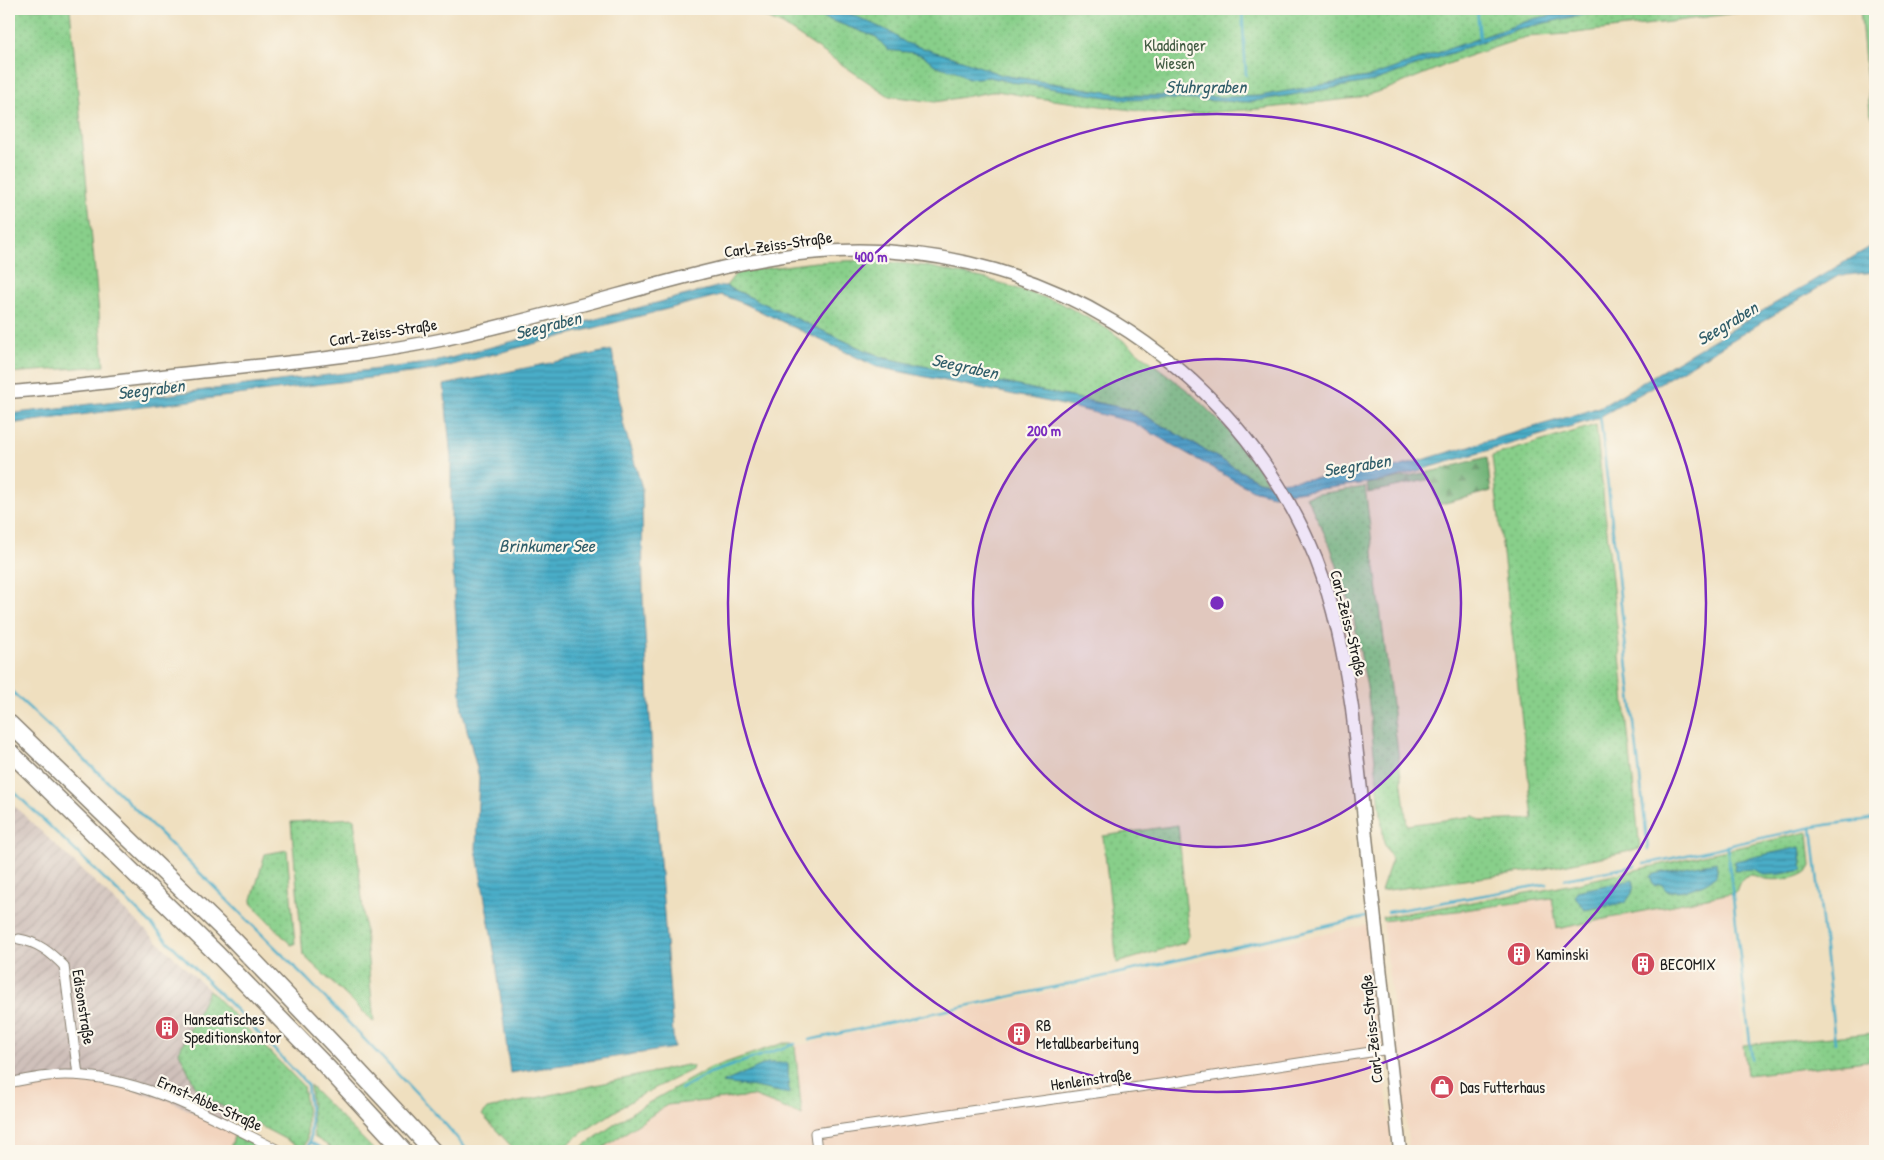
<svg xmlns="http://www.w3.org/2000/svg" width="1884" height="1160" viewBox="0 0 1884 1160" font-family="'Patrick Hand',sans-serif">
  <defs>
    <pattern id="industrial-furrows" width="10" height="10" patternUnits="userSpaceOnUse" patternTransform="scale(1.25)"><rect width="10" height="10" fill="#cfc0ba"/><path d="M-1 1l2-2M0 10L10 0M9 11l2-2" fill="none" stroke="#b1a49f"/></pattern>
    <pattern id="green-dots" width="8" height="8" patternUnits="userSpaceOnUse" patternTransform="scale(1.25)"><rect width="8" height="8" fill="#88cf8a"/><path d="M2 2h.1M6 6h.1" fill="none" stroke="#75b176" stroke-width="1.8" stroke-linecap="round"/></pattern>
    <pattern id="forest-firs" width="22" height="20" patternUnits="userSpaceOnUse" patternTransform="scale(1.25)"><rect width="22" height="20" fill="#6eb276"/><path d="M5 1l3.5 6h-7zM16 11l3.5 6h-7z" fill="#5a9060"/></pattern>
    <pattern id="water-rules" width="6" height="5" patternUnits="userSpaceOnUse" patternTransform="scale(1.25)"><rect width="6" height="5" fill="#49adc8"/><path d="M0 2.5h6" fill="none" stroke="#3c8ca2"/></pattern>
  </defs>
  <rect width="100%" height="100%" fill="#fbf7ec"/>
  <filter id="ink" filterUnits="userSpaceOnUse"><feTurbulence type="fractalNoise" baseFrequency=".02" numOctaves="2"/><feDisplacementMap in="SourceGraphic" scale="10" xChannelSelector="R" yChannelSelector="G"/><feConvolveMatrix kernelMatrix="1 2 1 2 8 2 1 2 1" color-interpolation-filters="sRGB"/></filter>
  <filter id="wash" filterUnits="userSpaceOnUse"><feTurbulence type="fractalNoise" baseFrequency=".0096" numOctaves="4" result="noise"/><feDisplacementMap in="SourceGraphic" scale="20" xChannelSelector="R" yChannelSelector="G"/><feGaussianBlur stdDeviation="1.12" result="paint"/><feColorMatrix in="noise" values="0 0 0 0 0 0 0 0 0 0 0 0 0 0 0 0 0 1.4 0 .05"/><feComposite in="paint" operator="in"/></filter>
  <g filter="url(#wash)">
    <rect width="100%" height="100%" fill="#efdfbf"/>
    <g fill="#f2d4be">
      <path d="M1730 893 1747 1075 1875 1060V1151H1409L1383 921 1553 898 1557 929Z"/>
      <path d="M1371 924 1392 1151H598L666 1105 753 1096 802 1115 795 1046Z"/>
      <path d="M63 1078 108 1083 170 1101 235 1134 229 1151H9V1087L41 1079Z"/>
    </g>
    <path fill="url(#industrial-furrows)" d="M9 801 209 990 179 1052 199 1094 233 1112 225 1128 170 1101 108 1083 78 1078 41 1079 9 1087Z"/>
    <g fill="url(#green-dots)" stroke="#527653">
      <path d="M9 9H70L104 366 9 373Z"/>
      <path d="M746 9H1764L1670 22 1567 34 1526 37 1463 58 1387 89 1357 98 1259 109 1171 115 1037 98 997 91 935 102 889 96 783 25Z"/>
      <path d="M1860 9H1875V123L1870 112Z"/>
      <path d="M869 260 926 266 987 279 1061 303 1111 331 1192 394 1240 442 1268 483 1258 481 1233 467 1137 411 885 358 862 349 726 286 737 272 815 262Z"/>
      <path d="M1596 425 1640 849 1539 870 1381 891 1392 859 1384 843 1367 687 1352 610 1330 545 1306 496 1365 487 1407 825 1474 816 1481 821 1533 819 1492 456Z"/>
      <path d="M354 818 374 1022 303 955 291 822Z"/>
      <path d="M1178 825 1189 936 1184 943 1117 963 1103 836Z"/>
      <path d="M1808 832 1811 866C1807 879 1778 881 1765 879 1759 878 1752 873 1746 876 1740 879 1738 886 1736 892L1557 929 1552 898 1383 921 1382 917 1550 889Z"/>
      <path d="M287 850 295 944 291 945 251 903 265 854Z"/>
      <path d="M209 990 303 1086 307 1114V1140L304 1149 199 1094 179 1052Z"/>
      <path d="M1875 1033V1060L1747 1075 1743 1045Z"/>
      <path d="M783 1043H792L795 1046 802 1115 753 1096 667 1105 598 1151H576L634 1111 710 1068Z"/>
      <path d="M686 1065 693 1066 692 1070 639 1096 583 1132 559 1151H516L482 1115 487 1109Z"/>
      <path d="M310 1086 375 1151H337L314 1137Z"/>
      <path d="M235 1134 268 1151H269H229Z"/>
    </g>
    <path fill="url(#forest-firs)" stroke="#456749" d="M1487 457 1491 491 1438 505 1431 479 1368 493 1367 484 1438 470Z"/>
    <g fill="url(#water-rules)" stroke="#326472">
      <path d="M800 9H833L851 14 888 31 906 43 962 60 1002 75 1126 95 1228 97 1259 96 1372 76 1533 19 1583 9H1625L1581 15 1518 29 1374 81 1250 102 1167 99 1126 100 1005 81 989 77 967 79C953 66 950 72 935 65 931 63 928 58 923 56 912 51 900 52 888 50L876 37Z"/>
      <path d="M1875 244V272L1838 276 1686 368 1596 419 1383 481 1273 495 1255 491 1235 481 1132 422 1054 403 877 367 743 303 721 295 433 370 9 424V414L435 362 720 286H726L862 349 885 358 1137 411 1258 481 1268 483 1381 472 1585 412 1604 405Z"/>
      <path d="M612 350 623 423 642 488 643 600 652 753 674 1048 510 1073 496 962 476 849 479 777 462 710 451 543V459L444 385Z"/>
      <path d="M1800 847 1803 870 1780 874 1764 875 1754 869 1734 870 1735 861Z"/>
      <path d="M1716 862 1717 870 1716 876C1703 887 1684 892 1667 891L1661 884 1654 886 1650 876 1654 874Z"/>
      <path d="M1633 880C1635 891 1631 895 1625 903L1584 910 1575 896 1577 891 1581 890Z"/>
      <path d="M767 1063H788L789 1094 755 1087 722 1083Z"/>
    </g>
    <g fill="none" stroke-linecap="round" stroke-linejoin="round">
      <g stroke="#49adc8" stroke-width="2.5">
        <path d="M1242 9 1246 75"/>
        <path d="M1477 9 1480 39"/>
        <path d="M1600 414 1648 850"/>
        <path d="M9 689 105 779 307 979 446 1125 468 1151"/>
        <path d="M9 787 138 911 242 1016 307 1084 311 1123 310 1142 307 1151"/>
        <path d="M1812 827 1835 1043"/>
        <path d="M1727 846 1752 1059"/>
        <path d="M1644 864C1701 853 1757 838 1814 827 1835 823 1855 822 1875 818"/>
        <path d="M1565 879 1635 866"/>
        <path d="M1388 912 1547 884"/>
        <path d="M809 1040 1147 967 1366 917"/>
        <path d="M681 1089 710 1073 795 1044"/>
        <path d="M310 1142 327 1151"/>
      </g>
    </g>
  </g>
  <g filter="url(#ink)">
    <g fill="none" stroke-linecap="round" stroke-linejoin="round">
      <g stroke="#867e6e" stroke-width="11">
        <g id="minor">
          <path d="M19 939C38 942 51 953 64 966L78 1075"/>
          <path d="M9 1083C27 1079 46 1075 65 1075 141 1075 215 1119 280 1151"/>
          <path d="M817 1151 815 1133 1167 1083 1390 1049"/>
        </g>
      </g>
      <g stroke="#867e6e" stroke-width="15">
        <path id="secondary" d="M9 392C78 387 148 377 217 370 292 362 367 355 440 340 511 325 581 305 651 286 703 272 755 258 809 253 1027 231 1233 356 1316 559 1335 607 1344 657 1352 708L1400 1151"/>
      </g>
      <g stroke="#867e6e" stroke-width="19">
        <g id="motorway">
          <path d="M9 723 233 939 340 1051 433 1151"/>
          <path d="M9 751 218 955 325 1065 404 1151"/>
        </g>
      </g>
      <use href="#minor" stroke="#fff" stroke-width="9"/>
      <use href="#secondary" stroke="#fff" stroke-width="12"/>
      <use href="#motorway" stroke="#fff" stroke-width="16"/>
    </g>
  </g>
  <circle cx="1217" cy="603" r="244" fill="#7b2cbf" fill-opacity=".12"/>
  <g fill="none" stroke="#7b2cbf" stroke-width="2.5">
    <circle cx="1217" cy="603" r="244"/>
    <circle cx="1217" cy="603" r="489"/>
  </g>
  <defs>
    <g id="building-disc" transform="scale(1.25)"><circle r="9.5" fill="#d1495b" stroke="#fbf7ec"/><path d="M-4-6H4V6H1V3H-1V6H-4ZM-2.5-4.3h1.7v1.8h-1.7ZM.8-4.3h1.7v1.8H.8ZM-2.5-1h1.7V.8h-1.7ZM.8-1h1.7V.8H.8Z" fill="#fff"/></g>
    <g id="shop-disc" transform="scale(1.25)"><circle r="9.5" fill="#d1495b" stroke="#fbf7ec"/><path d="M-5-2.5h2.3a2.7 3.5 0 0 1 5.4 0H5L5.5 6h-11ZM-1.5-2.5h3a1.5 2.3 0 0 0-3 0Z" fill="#fff"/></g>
  </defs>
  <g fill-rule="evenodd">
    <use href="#building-disc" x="1519" y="954"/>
    <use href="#building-disc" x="1643" y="964"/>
    <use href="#building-disc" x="167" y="1028"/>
    <use href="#building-disc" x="1019" y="1034"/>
    <use href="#shop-disc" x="1442" y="1087"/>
  </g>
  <g text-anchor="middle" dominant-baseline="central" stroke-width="4.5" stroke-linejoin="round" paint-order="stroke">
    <g font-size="16" fill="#425b42" stroke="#fbf7ec">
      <text x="1175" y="45">Kladdinger<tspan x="1175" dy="18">Wiesen</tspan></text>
    </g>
    <g font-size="16" fill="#1c1c1c" stroke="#fbf7ec">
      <text transform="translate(778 244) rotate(-8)">Carl-Zeiss-Straße</text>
      <text transform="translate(383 332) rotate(-9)">Carl-Zeiss-Straße</text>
      <text transform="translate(1349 623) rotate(76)">Carl-Zeiss-Straße</text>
      <text transform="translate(84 1007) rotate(81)">Edisonstraße</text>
      <text transform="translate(1371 1029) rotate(-96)">Carl-Zeiss-Straße</text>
      <text transform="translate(1091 1079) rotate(-8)">Henleinstraße</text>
      <text transform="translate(210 1103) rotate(24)">Ernst-Abbe-Straße</text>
    </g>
    <g font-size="16" fill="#1c1c1c" stroke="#fbf7ec" text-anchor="start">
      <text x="1536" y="954">Kaminski</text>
      <text x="1660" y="964">BECOMIX</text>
      <text x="184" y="1019">Hanseatisches<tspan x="184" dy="18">Speditionskontor</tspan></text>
      <text x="1036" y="1025">RB<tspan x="1036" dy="18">Metallbearbeitung</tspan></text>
      <text x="1460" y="1087">Das Futterhaus</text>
    </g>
    <g font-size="18" font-style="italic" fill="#305d69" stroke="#fbf7ec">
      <text x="1206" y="86">Stuhrgraben</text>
      <text transform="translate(1727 323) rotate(-31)">Seegraben</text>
      <text transform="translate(548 325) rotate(-14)">Seegraben</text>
      <text transform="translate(965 366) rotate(12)">Seegraben</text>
      <text transform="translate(151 389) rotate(-7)">Seegraben</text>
      <text transform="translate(1357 465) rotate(-9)">Seegraben</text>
      <text x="547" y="545">Brinkumer See</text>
    </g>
  </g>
  <circle cx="1217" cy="603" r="8" fill="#7b2cbf" stroke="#fbf7ec" stroke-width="2.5"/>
  <g font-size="15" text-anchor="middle" font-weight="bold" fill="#7b2cbf" stroke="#fbf7ec" stroke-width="4.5" stroke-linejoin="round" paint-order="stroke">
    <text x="871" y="262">400 m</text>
    <text x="1044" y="436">200 m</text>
  </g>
  <rect width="1884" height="1160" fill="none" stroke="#fbf7ec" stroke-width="30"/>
</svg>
